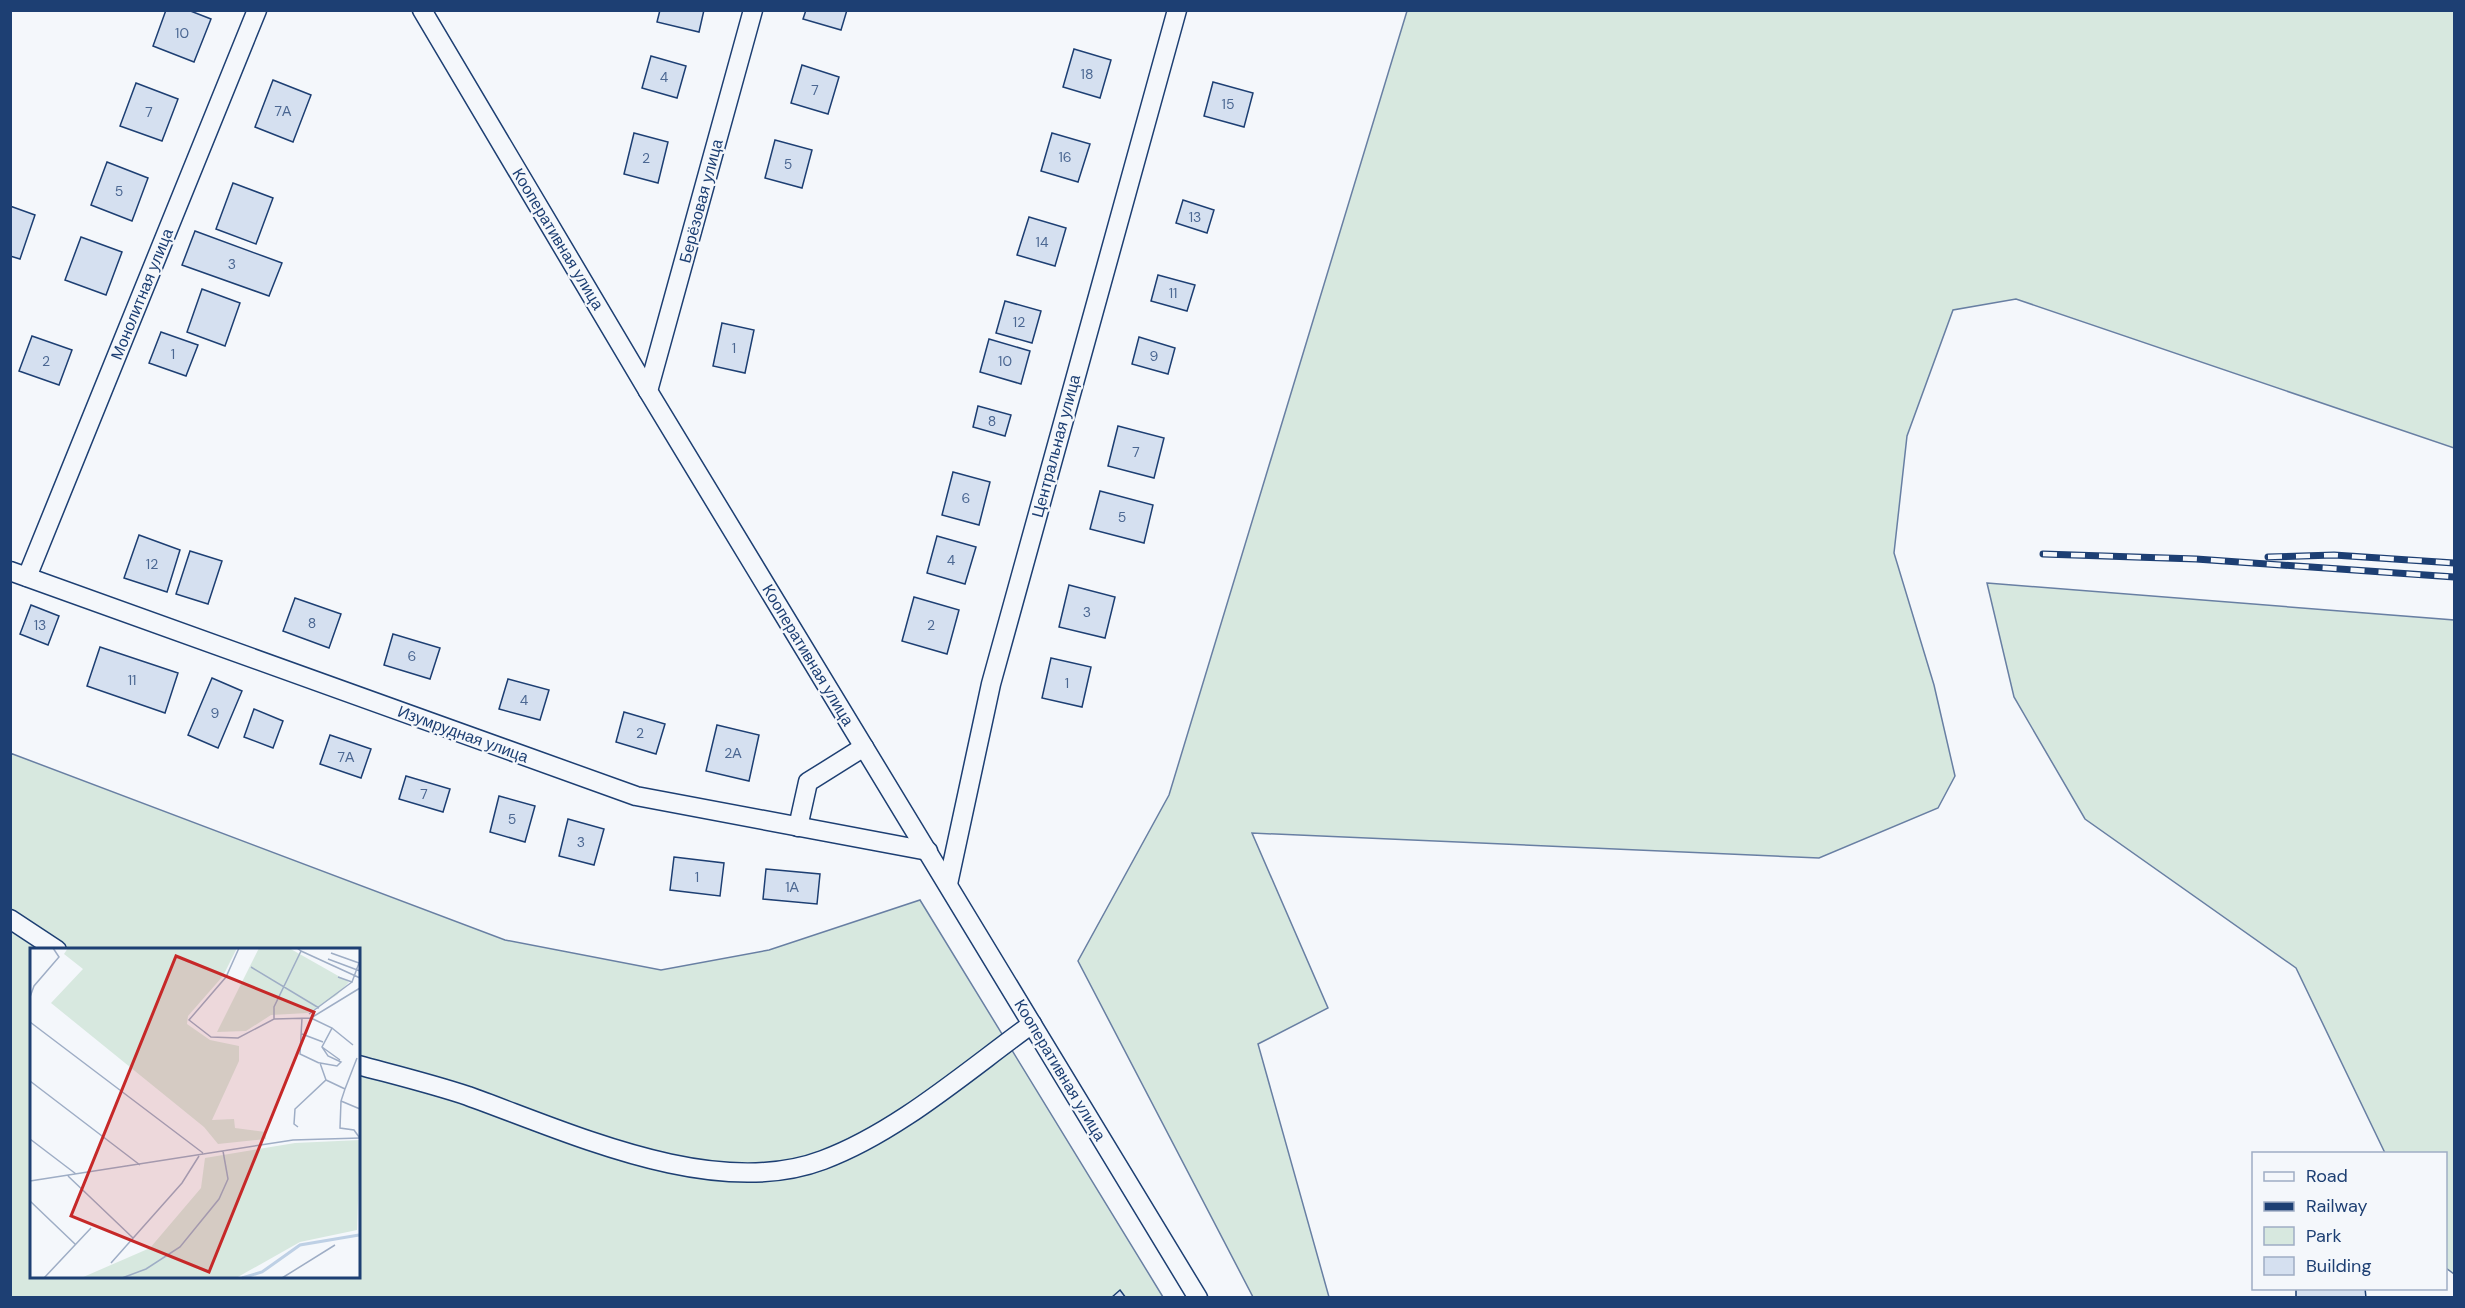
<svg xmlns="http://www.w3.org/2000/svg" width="2465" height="1308" viewBox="0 0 2465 1308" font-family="'DM Sans',sans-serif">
  <rect width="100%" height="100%" fill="#f4f7fb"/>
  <g fill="#d7e8df" stroke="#687fa3" stroke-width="1.5" fill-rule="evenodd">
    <path d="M1407 11H2454V448L2016 299 1953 310 1907 436 1894 553 1934 685 1955 776 1938 808 1819 858 1252 833 1328 1008 1258 1044 1329 1297H1253L1078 961 1169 795Z"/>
    <path d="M1987 583 2454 620V1274L2446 1268V1154L2385 1153 2296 968 2085 819 2014 697Z"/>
    <path d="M10 753 505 940 661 970 769 950 920 900 1163 1297H11ZM32 950H358V1276H32Z"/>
  </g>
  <g fill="#d5e0f0" stroke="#1d3f73" stroke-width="1.5">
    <path d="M166 10H188L211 19 194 62 153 46Z"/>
    <path d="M660 10H704L699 32 657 22Z"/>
    <path d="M806 10H847L841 30 803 19Z"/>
    <path d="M1074 49 1111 60 1100 98 1063 87Z"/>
    <path d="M651 56 686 66 677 98 642 88Z"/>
    <path d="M802 65 839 77 828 114 791 103Z"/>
    <path d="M273 80 311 95 293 142 255 127Z"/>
    <path d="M1213 82 1253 93 1244 127 1204 116Z"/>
    <path d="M136 83 178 99 162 141 120 126Z"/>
    <path d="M634 133 668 142 658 183 624 174Z"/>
    <path d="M1052 133 1090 144 1078 182 1041 171Z"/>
    <path d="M775 140 812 150 802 188 765 178Z"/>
    <path d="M107 162 148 178 132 221 91 205Z"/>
    <path d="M233 183 273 198 256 244 216 229Z"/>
    <path d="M1183 200 1214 210 1207 233 1176 223Z"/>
    <path d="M10 206 35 215 20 259 10 256Z"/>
    <path d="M1029 217 1066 228 1055 266 1017 255Z"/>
    <path d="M195 231 282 263 269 296 182 265Z"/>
    <path d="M81 237 122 252 106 295 65 280Z"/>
    <path d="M1158 275 1195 285 1187 311 1151 301Z"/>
    <path d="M202 289 240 303 225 346 187 332Z"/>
    <path d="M1005 301 1041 311 1032 343 996 333Z"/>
    <path d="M722 323 754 330 745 373 713 366Z"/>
    <path d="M161 332 198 345 186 376 149 363Z"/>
    <path d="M32 336 72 350 59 385 19 371Z"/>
    <path d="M1139 337 1175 348 1168 374 1132 364Z"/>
    <path d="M989 339 1030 351 1021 384 980 372Z"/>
    <path d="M978 406 1011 415 1005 436 973 427Z"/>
    <path d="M1118 426 1164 438 1154 478 1108 466Z"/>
    <path d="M953 472 990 482 979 525 942 515Z"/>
    <path d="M1100 491 1153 505 1144 543 1090 529Z"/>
    <path d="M139 535 180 550 167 592 124 578Z"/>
    <path d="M937 536 976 547 965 584 927 573Z"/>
    <path d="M190 551 222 561 208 604 176 594Z"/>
    <path d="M1069 585 1115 597 1105 638 1059 627Z"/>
    <path d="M914 597 959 610 947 654 902 641Z"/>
    <path d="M295 598 341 614 329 648 283 631Z"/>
    <path d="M31 605 59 616 48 645 20 634Z"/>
    <path d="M393 634 440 648 430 679 384 665Z"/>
    <path d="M100 647 178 673 165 713 87 686Z"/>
    <path d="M1051 658 1091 667 1082 707 1042 698Z"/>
    <path d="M212 678 242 691 218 748 188 735Z"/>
    <path d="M508 679 549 690 540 720 499 709Z"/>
    <path d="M254 709 283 721 273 748 244 737Z"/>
    <path d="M624 712 665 724 656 754 616 742Z"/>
    <path d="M717 725 759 735 749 781 706 771Z"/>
    <path d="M330 735 371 749 361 778 320 764Z"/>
    <path d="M406 776 450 789 443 812 399 799Z"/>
    <path d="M499 796 535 806 525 842 490 832Z"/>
    <path d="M568 819 604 829 594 865 559 856Z"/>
    <path d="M674 857 724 863 720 896 670 890Z"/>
    <path d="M766 869 820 874 817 904 763 899Z"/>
    <path d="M2296 1288H2365L2366 1298H2296Z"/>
    <path d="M1120 1290 1126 1298H1111Z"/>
  </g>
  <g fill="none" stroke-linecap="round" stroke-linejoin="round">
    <g stroke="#1d3f73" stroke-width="21">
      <g id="minor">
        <path d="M422 10 648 391 1198 1298"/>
        <path d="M648 391 753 10"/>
        <path d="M10 571 636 796 928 851"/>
        <path d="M27 577 257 10"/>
        <path d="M798 827 808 782 864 747"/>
        <path d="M948 884 991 684 1177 10"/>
        <path d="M10 919 57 950"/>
        <path d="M358 1065C395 1075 432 1084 468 1096 571 1133 715 1201 823 1160 898 1132 968 1070 1032 1024"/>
      </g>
    </g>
    <use href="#minor" stroke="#f4f7fb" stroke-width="18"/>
    <g stroke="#1d3f73" stroke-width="7">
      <g id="rail">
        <path d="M2043 554 2196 559 2454 577"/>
        <path d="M2268 557 2334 555 2454 563"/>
      </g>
    </g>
    <use href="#rail" stroke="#f4f7fb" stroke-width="4.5" stroke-dasharray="14" stroke-linecap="butt"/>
  </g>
  <g text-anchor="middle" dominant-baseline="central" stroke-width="4.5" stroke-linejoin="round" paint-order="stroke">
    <g font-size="14" fill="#4b6792">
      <text x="182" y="33">10</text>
      <text x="1087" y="74">18</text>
      <text x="664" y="77">4</text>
      <text x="815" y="90">7</text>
      <text x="1228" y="104">15</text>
      <text x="283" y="111">7А</text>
      <text x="149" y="112">7</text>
      <text x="1065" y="157">16</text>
      <text x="646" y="158">2</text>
      <text x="788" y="164">5</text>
      <text x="119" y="191">5</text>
      <text x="1195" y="217">13</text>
      <text x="1042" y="242">14</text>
      <text x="232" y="264">3</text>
      <text x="1173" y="293">11</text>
      <text x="1019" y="322">12</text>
      <text x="734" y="348">1</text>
      <text x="173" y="354">1</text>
      <text x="1154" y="356">9</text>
      <text x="46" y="361">2</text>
      <text x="1005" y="361">10</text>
      <text x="992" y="421">8</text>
      <text x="1136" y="452">7</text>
      <text x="966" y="498">6</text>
      <text x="1122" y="517">5</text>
      <text x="951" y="560">4</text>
      <text x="152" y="564">12</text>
      <text x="1087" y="612">3</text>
      <text x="312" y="623">8</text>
      <text x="40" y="625">13</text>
      <text x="931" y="625">2</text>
      <text x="412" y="656">6</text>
      <text x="132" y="680">11</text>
      <text x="1067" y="683">1</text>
      <text x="524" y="700">4</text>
      <text x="215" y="713">9</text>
      <text x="640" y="733">2</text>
      <text x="733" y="753">2А</text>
      <text x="346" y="757">7А</text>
      <text x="424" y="794">7</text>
      <text x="512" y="819">5</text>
      <text x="581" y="842">3</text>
      <text x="697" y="877">1</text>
      <text x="792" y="887">1А</text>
    </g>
    <g font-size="16" fill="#1d3f73" stroke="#f4f7fb">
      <text transform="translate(701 201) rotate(-75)">Берёзовая улица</text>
      <text transform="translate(558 239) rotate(59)">Кооперативная улица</text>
      <text transform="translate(142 294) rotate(-68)">Монолитная улица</text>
      <text transform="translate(1056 446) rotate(-75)">Центральная улица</text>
      <text transform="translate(808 655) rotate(59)">Кооперативная улица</text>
      <text transform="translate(463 734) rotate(20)">Изумрудная улица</text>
      <text transform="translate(1060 1070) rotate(59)">Кооперативная улица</text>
    </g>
  </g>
  <g transform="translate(30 948)">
    <rect width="330" height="330" fill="#f4f7fb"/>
    <path d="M38 0H207L193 28 158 68 157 76 180 92 209 98V113L182 172 204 171 205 180 236 184V191L188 196 174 179 21 55 53 21 34 6ZM229 0H259L319 34 307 47 278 65 241 67 216 83 187 84ZM330 192 327 282 270 294 206 330H51L120 300 171 240 175 210 265 195Z" fill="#d7e8df"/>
    <path fill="none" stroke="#bed0e5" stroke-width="3" d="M212 330 232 324 270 297 329 287"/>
    <path fill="none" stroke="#9eadc5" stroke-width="1.5" d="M209 0 196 29 159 72 181 89 208 90 244 71 281 70 330 40M271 3 330 30M301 5 329 15 322 34 308 29M298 11 330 23M221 19 289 60M0 49 4 38 29 9 23 0M279 66 322 34M272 70 270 106 289 115M281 70 302 80 292 99 298 108 311 114 307 118 290 115 296 132M244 71V59L271 3 267 0M0 74 173 205M302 80 323 97M272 86 293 94M292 99 310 112M0 133 110 217M315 141 327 110M311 153 310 180 324 182 329 189M268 179 264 176 265 161 296 132 315 141 311 153 330 161M0 191 46 226M38 228 103 290M0 233 263 192 330 190M0 253 45 296M81 315 152 235 169 208M14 330 61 280M92 330 116 321 150 299 189 251 198 231 193 203M252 330 305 297"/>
    <path fill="#c62828" fill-opacity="0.15" stroke="#c62828" stroke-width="3" d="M146 8 284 64 179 324 41 268Z"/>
    <rect width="330" height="330" fill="none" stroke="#1d3f73" stroke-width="3"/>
  </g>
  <rect width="2465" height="1308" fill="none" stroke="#1d3f73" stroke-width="24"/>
  <rect x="2252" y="1152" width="195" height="138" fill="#f4f7fb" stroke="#9eadc5" stroke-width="1.5"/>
  <rect x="2264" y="1172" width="30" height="9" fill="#f4f7fb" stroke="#9eadc5" stroke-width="1.5"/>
  <text x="2306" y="1182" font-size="18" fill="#1d3f73">Road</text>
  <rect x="2264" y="1202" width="30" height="9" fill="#1d3f73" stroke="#9eadc5" stroke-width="1.5"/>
  <text x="2306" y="1212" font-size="18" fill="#1d3f73">Railway</text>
  <rect x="2264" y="1227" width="30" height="18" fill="#d7e8df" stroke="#9eadc5" stroke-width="1.5"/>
  <text x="2306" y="1242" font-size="18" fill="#1d3f73">Park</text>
  <rect x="2264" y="1257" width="30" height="18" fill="#d5e0f0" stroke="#9eadc5" stroke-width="1.5"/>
  <text x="2306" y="1272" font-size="18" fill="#1d3f73">Building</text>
</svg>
